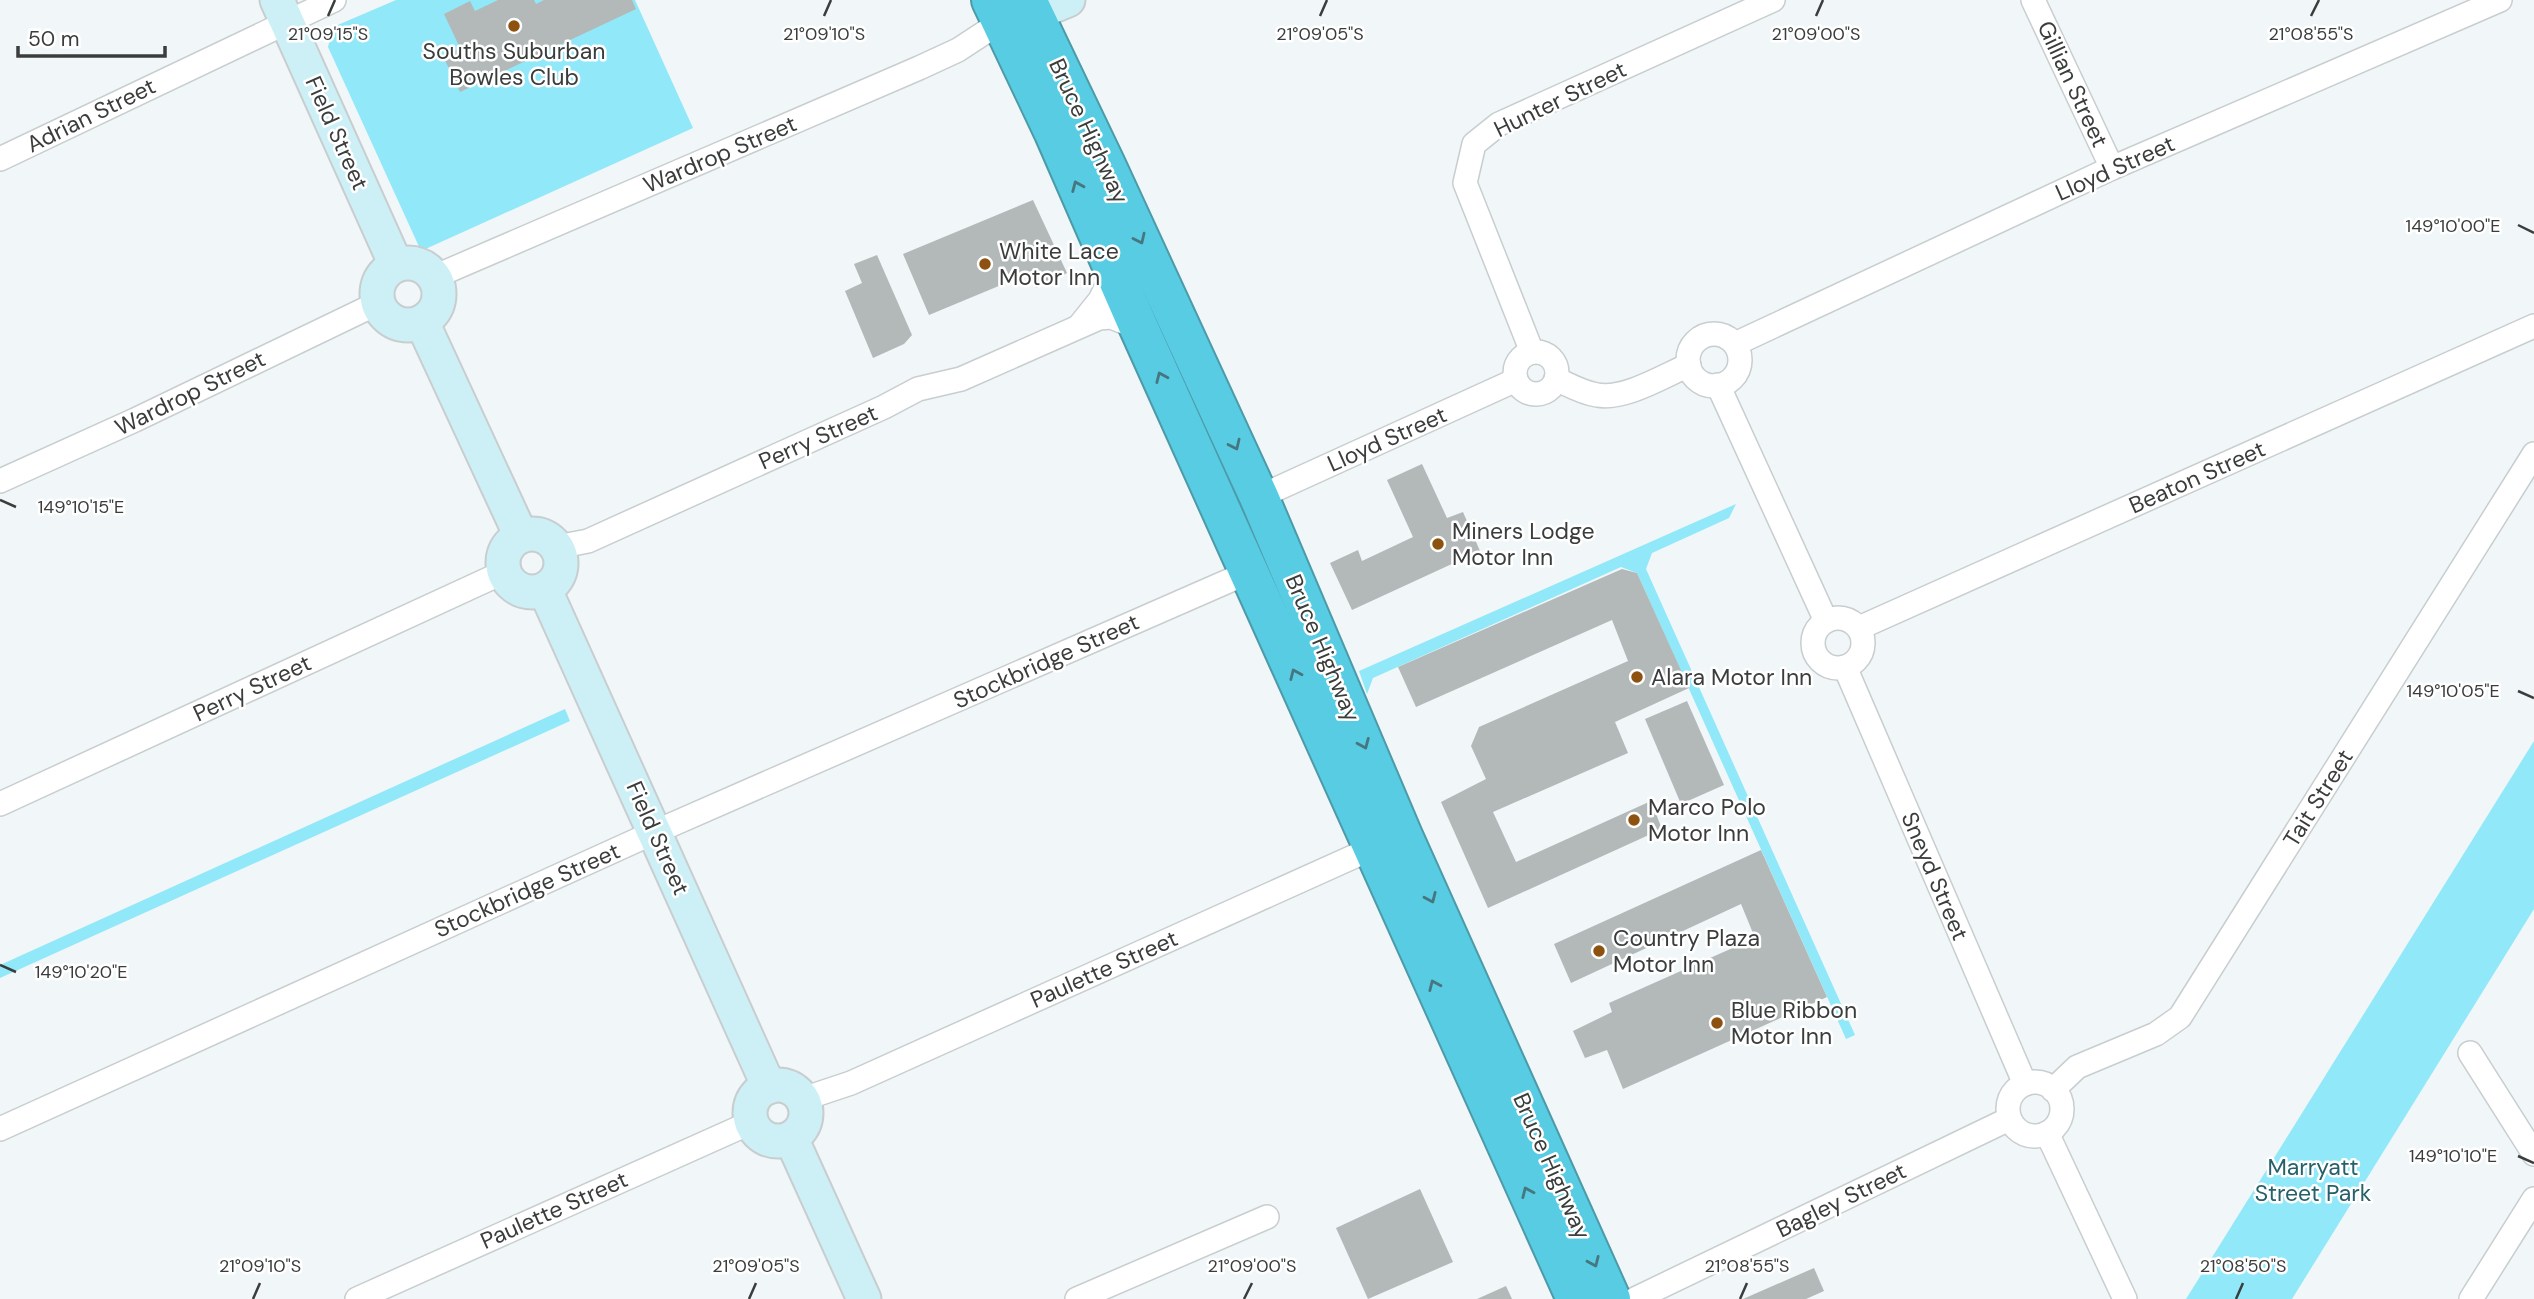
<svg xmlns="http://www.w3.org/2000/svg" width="2534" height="1299" viewBox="0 0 2534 1299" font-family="'DM Sans',sans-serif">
  <rect width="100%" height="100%" fill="#f1f6f8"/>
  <g fill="#91e8f9">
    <path d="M396 0H635L693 128 421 251 328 47 333 27Z"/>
    <path d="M1736 504 1729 518 1652 553 1646 569 1855 1035 1846 1039 1637 573 1621 567 1373 678 1367 694 1359 671Z"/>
    <path d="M565 709 570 721 0 978V965Z"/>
    <path d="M2534 741V909L2292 1299H2186Z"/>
  </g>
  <g fill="#b3b8b9">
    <path d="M498 0H534L536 4 544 0H632L636 9 460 92 443 56 460 48 444 14 470 1 475 11Z"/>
    <path d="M1033 200 1067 273 1036 288 1030 273 929 315 903 254Z"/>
    <path d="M877 255 912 335 904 344 873 358 845 291 862 283 854 264Z"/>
    <path d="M1422 464 1447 518 1463 512 1480 551 1352 610 1330 563 1358 550 1362 561 1413 537 1387 480Z"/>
    <path d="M1622 569 1637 573 1689 688 1615 722 1628 753 1493 812 1516 862 1651 801 1662 829 1488 908 1441 802 1486 779 1471 746 1479 727 1628 661 1612 620 1416 707 1398 667Z"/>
    <path d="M1687 701 1724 785 1681 804 1645 719Z"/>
    <path d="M1761 850 1827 997 1623 1089 1607 1050 1585 1058 1573 1031 1612 1012 1609 1003 1755 938 1741 904 1571 983 1554 944Z"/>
    <path d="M1420 1189 1453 1262 1368 1299 1336 1228Z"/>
    <path d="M1814 1268 1824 1291 1806 1299H1743Z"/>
    <path d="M1506 1286 1512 1299H1477Z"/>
  </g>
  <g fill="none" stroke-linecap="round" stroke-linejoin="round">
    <g stroke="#c8cecf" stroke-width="26">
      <g id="street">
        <path d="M2033 0 2112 168"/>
        <path d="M0 159 334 0"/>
        <path d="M434 277 919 68 958 50 987 31 1003 26"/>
        <path d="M1080 325 1100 300 1114 272"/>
        <circle cx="1714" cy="360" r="26"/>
        <path d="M1735 344 2112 168 2500 0"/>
        <circle cx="1536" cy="373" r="21"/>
        <path d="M1532 352 1465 183 1474 144 1499 124 1773 0"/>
        <path d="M1556 379C1569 385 1583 393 1597 395 1625 400 1663 376 1689 365"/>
        <path d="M1718 385 1826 621"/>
        <path d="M0 481 135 420 378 303"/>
        <path d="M1259 497 1516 380"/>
        <path d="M557 547 588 541 884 407 918 389 961 379 1099 318 1111 317 1139 328"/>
        <circle cx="1838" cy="643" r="25"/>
        <path d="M1859 628 2534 326"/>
        <path d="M1845 667 2025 1084"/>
        <path d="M0 804 504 572"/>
        <path d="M2470 1053 2534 1154"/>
        <circle cx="2035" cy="1109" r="27"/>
        <path d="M2053 1090 2077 1067 2156 1034 2180 1017 2534 454"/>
        <path d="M803 1099 851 1083 1384 843"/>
        <path d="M0 1129 655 832 1249 572"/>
        <path d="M2047 1133 2125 1299"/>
        <path d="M357 1299 752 1122"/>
        <path d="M1077 1299 1267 1217"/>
        <path d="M1635 1299 2009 1119"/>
        <path d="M2471 1299 2534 1199"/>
      </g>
    </g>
    <g stroke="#c8cecf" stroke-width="37">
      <g id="secondary">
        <path d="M277 0 396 265"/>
        <path d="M1012 23 1068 0"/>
        <circle cx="408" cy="294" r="31"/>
        <path d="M422 322 521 536"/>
        <circle cx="532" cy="563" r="29"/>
        <path d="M545 590 769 1087"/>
        <circle cx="778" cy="1113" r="28"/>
        <path d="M791 1138 864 1299"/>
      </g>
    </g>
    <g stroke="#4d9aa8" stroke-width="42">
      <g id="highway">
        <path d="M991 0 1054 133 1139 328 1576 1299"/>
        <path d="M1027 0 1106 165 1259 497 1403 836 1611 1299"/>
      </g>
    </g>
    <use href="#street" stroke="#fff" stroke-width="23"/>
    <use href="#secondary" stroke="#cdf0f6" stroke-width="33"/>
    <use href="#highway" stroke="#57cce2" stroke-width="38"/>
  </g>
  <defs><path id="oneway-chevron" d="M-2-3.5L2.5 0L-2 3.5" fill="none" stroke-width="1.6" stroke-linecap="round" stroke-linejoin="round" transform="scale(1.75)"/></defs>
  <g stroke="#46767f">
    <use href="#oneway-chevron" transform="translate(1077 186) rotate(-113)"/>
    <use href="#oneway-chevron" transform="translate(1140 239) rotate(65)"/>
    <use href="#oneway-chevron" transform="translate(1161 377) rotate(-114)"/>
    <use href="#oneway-chevron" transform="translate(1235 445) rotate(65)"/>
    <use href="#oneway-chevron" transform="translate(1295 674) rotate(-114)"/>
    <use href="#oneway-chevron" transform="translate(1364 744) rotate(67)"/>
    <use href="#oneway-chevron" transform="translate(1431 898) rotate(66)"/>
    <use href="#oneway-chevron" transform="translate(1434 985) rotate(-114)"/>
    <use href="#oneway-chevron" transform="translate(1527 1192) rotate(-114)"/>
    <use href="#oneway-chevron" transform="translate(1594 1262) rotate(66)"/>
  </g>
  <path fill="none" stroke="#3b3d3d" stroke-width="2.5" d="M328 16 335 0M824 16 831 0M1320 16 1327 0M1816 16 1823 0M2311 16 2319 0M2518 225 2534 233M0 500 16 507M2518 691 2534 698M0 965 16 972M2518 1156 2534 1163M253 1299 260 1283M749 1299 756 1283M1244 1299 1252 1283M1740 1299 1747 1283M2236 1299 2243 1283"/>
  <g fill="#8d520f" stroke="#fff" stroke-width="2.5">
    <circle cx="514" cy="26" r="7"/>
    <circle cx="985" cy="264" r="7"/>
    <circle cx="1438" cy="544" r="7"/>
    <circle cx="1637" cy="677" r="7"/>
    <circle cx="1634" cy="820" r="7"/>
    <circle cx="1599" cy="951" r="7"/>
    <circle cx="1717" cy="1023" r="7"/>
  </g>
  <g text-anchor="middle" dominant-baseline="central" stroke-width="5" stroke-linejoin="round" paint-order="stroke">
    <g font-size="23" fill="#3b3d3d" stroke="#fff" text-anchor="start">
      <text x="514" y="51" text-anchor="middle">Souths Suburban<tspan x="514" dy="26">Bowles Club</tspan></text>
      <text x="999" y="251">White Lace<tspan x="999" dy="26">Motor Inn</tspan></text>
      <text x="1452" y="531">Miners Lodge<tspan x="1452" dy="26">Motor Inn</tspan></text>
      <text x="1651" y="677">Alara Motor Inn</text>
      <text x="1648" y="807">Marco Polo<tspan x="1648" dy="26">Motor Inn</tspan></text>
      <text x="1613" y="938">Country Plaza<tspan x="1613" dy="26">Motor Inn</tspan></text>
      <text x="1731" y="1010">Blue Ribbon<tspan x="1731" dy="26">Motor Inn</tspan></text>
    </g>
    <g font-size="23" fill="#3b3d3d" stroke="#fff">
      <text transform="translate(2073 84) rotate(65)">Gillian Street</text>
      <text transform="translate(1560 99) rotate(-26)">Hunter Street</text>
      <text transform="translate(91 115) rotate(-26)">Adrian Street</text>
      <text transform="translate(1089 131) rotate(65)">Bruce Highway</text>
      <text transform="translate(337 133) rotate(66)">Field Street</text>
      <text transform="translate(720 154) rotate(-23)">Wardrop Street</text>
      <text transform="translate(2115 168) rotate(-24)">Lloyd Street</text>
      <text transform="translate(190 393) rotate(-26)">Wardrop Street</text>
      <text transform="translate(818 437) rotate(-24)">Perry Street</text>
      <text transform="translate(1387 439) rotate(-24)">Lloyd Street</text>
      <text transform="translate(2197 477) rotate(-24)">Beaton Street</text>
      <text transform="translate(1323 648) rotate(67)">Bruce Highway</text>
      <text transform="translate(1046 661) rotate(-24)">Stockbridge Street</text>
      <text transform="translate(252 688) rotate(-25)">Perry Street</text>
      <text transform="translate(2318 798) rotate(-58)">Tait Street</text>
      <text transform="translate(658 838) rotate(66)">Field Street</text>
      <text transform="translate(1935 876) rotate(67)">Sneyd Street</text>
      <text transform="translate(527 890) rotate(-24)">Stockbridge Street</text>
      <text transform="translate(1104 969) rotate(-24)">Paulette Street</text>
      <text transform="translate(1552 1166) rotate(66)">Bruce Highway</text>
      <text transform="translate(1841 1200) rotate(-26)">Bagley Street</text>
      <text transform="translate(554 1210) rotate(-24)">Paulette Street</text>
    </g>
    <g font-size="23" fill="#25606b" stroke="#fff">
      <text x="2313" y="1167">Marryatt<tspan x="2313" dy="26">Street Park</tspan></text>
    </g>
  </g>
  <g font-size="18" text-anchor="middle" fill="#3b3d3d" stroke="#fff" stroke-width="5" stroke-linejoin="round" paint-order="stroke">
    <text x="328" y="40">21°09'15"S</text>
    <text x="824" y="40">21°09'10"S</text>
    <text x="2311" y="40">21°08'55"S</text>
    <text x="1320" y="40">21°09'05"S</text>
    <text x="1816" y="40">21°09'00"S</text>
    <text x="2453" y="232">149°10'00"E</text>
    <text x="81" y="513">149°10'15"E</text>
    <text x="2453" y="697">149°10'05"E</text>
    <text x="81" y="978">149°10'20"E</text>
    <text x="2453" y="1162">149°10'10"E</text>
    <text x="260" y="1272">21°09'10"S</text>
    <text x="756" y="1272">21°09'05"S</text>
    <text x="1252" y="1272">21°09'00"S</text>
    <text x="1747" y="1272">21°08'55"S</text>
    <text x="2243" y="1272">21°08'50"S</text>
  </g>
  <path d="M18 46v10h147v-10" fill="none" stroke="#3b3d3d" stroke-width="3.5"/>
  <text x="28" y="46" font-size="21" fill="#3b3d3d" stroke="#ffffff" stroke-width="5" paint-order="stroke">50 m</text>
</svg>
